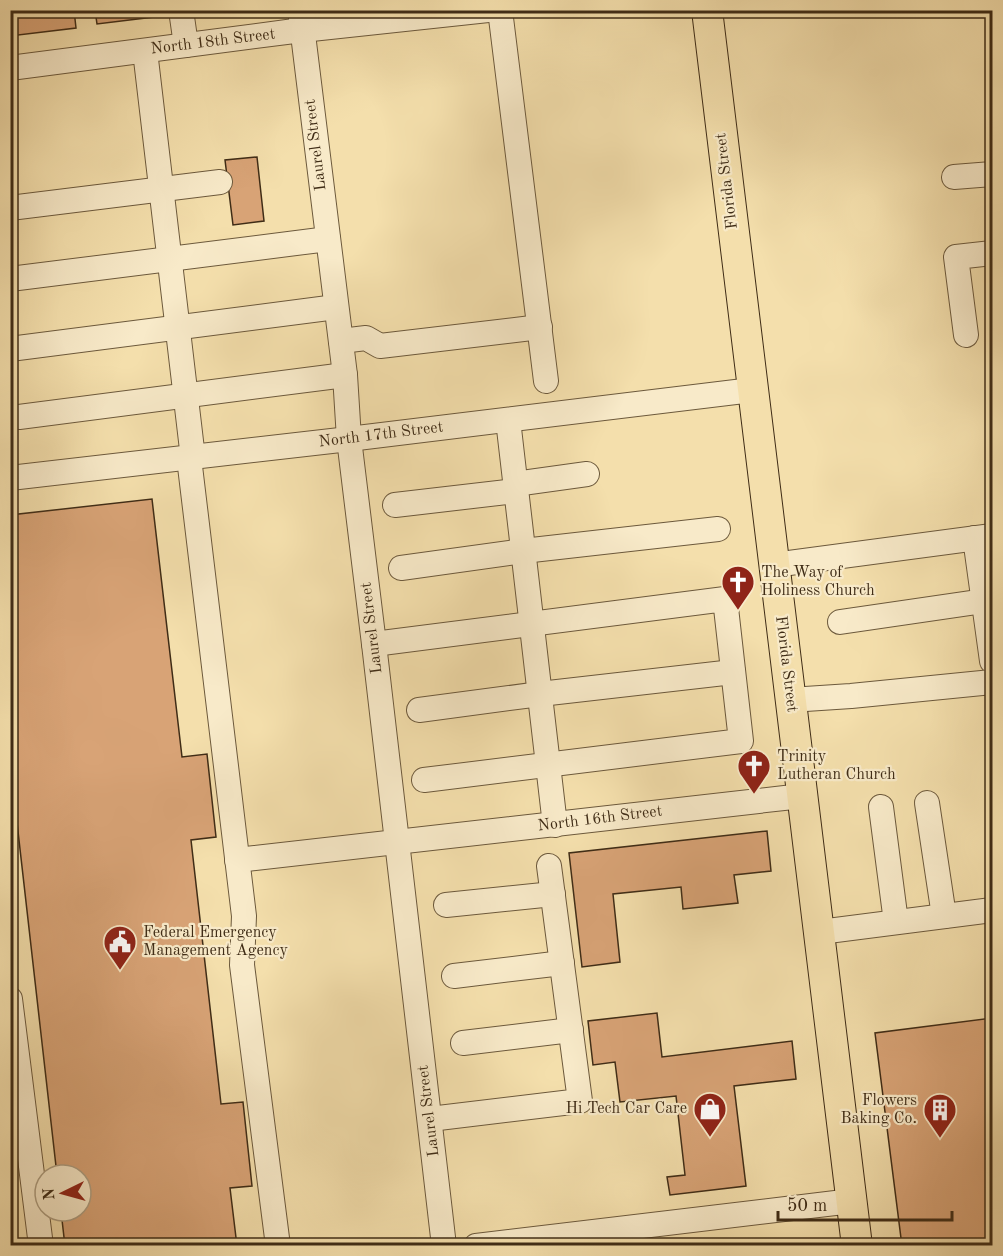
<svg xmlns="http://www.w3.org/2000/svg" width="1003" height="1256" viewBox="0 0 1003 1256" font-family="'Old Standard TT',serif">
  <rect width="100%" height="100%" fill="#f4dfac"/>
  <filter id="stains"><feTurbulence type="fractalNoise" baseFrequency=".00333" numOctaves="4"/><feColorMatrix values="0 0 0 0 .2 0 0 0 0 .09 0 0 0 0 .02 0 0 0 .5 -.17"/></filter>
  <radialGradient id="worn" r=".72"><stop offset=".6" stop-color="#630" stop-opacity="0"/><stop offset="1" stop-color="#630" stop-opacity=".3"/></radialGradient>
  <g fill="#d8a376" stroke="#3f2c16" stroke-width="1.5">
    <path d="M10 10H74L76 28 10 36Z"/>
    <path d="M95 10H162V16L97 24Z"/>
    <path d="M257 157 264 221 233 225 225 160Z"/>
    <path d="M152 499 182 757 207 754 216 837 191 840 221 1104 243 1102 252 1186 230 1188 237 1246H65L61 1211H81V1175H57L10 761V515Z"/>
    <path d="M767 831 771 871 734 875 738 903 683 909 681 887 613 894 620 962 582 967 569 853Z"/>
    <path d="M657 1013 662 1057 792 1041 796 1079 734 1086 746 1186 670 1195 667 1177 685 1175 676 1096 620 1102 615 1062 593 1065 588 1021Z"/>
    <path d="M992 1018V1246H902L875 1033Z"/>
  </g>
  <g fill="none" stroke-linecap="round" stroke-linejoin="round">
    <g stroke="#6c593c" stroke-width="26">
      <g id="minor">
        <path d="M181 10 186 45"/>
        <path d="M300 10 345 375 349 439 374 644 444 1246"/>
        <path d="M500 10 546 381"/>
        <path d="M145 51 193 458"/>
        <path d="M10 68 302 30 488 10"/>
        <path d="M954 177 992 174"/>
        <path d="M10 208 220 182"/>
        <path d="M10 279 328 239"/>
        <path d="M966 335 956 257 992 253"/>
        <path d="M341 341 366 338 380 346 540 327"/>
        <path d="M10 349 336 307"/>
        <path d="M19 417 345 375"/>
        <path d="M508 420 555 825"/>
        <path d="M189 458 244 916 242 965 278 1246"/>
        <path d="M10 478 349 439 752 390"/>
        <path d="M515 484 587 474"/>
        <path d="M395 505 516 491"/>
        <path d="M975 538 992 661"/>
        <path d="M774 565 992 536"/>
        <path d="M401 568 523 551 718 529"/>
        <path d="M840 622 984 601"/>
        <path d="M374 644 725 599 741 741 424 780"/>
        <path d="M790 700 851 696 992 682"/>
        <path d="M419 710 540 694 733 672"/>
        <path d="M927 803 944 916"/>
        <path d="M881 807 896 922"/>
        <path d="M237 860 802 796"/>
        <path d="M446 905 553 894"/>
        <path d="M820 932 992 910"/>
        <path d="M454 976 562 963"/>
        <path d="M10 999 41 1246"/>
        <path d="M463 1043 571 1030"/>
        <path d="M430 1119 580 1101 549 866"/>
        <path d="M476 1246 852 1201"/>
      </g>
    </g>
    <g stroke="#3f2c16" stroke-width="32">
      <path id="major" d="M707 10 857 1246"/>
    </g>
    <use href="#minor" stroke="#f8eac9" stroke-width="24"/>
    <use href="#major" stroke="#f4dfac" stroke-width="30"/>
  </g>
  <defs>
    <g id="church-pin" transform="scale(1.725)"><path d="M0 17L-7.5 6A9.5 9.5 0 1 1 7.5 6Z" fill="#8f2418" stroke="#f8eac9"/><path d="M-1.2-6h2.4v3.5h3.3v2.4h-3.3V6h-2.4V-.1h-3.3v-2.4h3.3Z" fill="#fff"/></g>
    <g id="civic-pin" transform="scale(1.725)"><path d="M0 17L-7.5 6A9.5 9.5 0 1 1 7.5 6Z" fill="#8f2418" stroke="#f8eac9"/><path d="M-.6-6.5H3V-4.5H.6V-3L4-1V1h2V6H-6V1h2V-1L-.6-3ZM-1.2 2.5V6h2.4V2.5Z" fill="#fff"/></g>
    <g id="shop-pin" transform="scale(1.725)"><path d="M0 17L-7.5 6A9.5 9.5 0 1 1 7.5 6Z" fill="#8f2418" stroke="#f8eac9"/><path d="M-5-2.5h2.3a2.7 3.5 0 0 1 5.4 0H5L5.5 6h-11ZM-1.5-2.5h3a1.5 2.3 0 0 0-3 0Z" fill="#fff"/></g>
    <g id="building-pin" transform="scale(1.725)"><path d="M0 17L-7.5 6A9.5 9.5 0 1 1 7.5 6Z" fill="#8f2418" stroke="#f8eac9"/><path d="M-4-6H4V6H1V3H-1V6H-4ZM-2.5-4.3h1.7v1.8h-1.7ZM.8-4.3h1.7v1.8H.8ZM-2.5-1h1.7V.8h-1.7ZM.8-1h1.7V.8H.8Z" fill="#fff"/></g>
  </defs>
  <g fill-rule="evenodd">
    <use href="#church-pin" x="738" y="582"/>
    <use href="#church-pin" x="754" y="766"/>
    <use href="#civic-pin" x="120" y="942"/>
    <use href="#shop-pin" x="710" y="1109"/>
    <use href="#building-pin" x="940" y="1110"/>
  </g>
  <g text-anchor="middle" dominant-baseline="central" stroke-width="4.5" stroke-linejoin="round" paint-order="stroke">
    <g font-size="16" fill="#3f2c16" stroke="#f8eac9">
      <text transform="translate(213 42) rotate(-7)">North 18th Street</text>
      <text transform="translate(316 145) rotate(-97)">Laurel Street</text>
      <text transform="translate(727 181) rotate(-97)">Florida Street</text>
      <text transform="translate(381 435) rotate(-7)">North 17th Street</text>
      <text transform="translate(372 628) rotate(-97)">Laurel Street</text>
      <text transform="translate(786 664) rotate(83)">Florida Street</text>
      <text transform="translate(600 819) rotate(-7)">North 16th Street</text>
      <text transform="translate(429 1111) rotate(-97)">Laurel Street</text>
    </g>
    <g font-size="16" fill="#3f2c16" stroke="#f8eac9" text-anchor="start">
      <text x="761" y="573">The Way of<tspan x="761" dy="18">Holiness Church</tspan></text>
      <text x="777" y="757">Trinity<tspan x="777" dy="18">Lutheran Church</tspan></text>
      <text x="143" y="933">Federal Emergency<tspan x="143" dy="18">Management Agency</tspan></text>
      <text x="917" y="1101" text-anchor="end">Flowers<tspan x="917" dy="18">Baking Co.</tspan></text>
      <text x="687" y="1109" text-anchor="end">Hi Tech Car Care</text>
    </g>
  </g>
  <rect width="1003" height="1256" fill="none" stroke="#f4dfac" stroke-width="36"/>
  <rect x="12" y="12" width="979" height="1232" fill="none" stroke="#3f2c16" stroke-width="3"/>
  <rect x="18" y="18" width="967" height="1220" fill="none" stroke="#3f2c16" stroke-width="1.5"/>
  <g transform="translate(63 1193) rotate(265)"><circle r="28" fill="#f8eac9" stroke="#ae9e81" stroke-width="1.5"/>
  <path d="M0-4.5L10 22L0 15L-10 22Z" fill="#8f2418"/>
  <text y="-9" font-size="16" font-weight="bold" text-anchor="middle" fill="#3f2c16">N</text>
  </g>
  <path d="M778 1211v9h174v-9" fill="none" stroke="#3f2c16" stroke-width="3"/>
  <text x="787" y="1211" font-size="18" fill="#3f2c16" stroke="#f8eac9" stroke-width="4.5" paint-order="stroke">50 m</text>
  <rect width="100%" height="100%" filter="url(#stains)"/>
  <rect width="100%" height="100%" fill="url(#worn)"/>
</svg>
